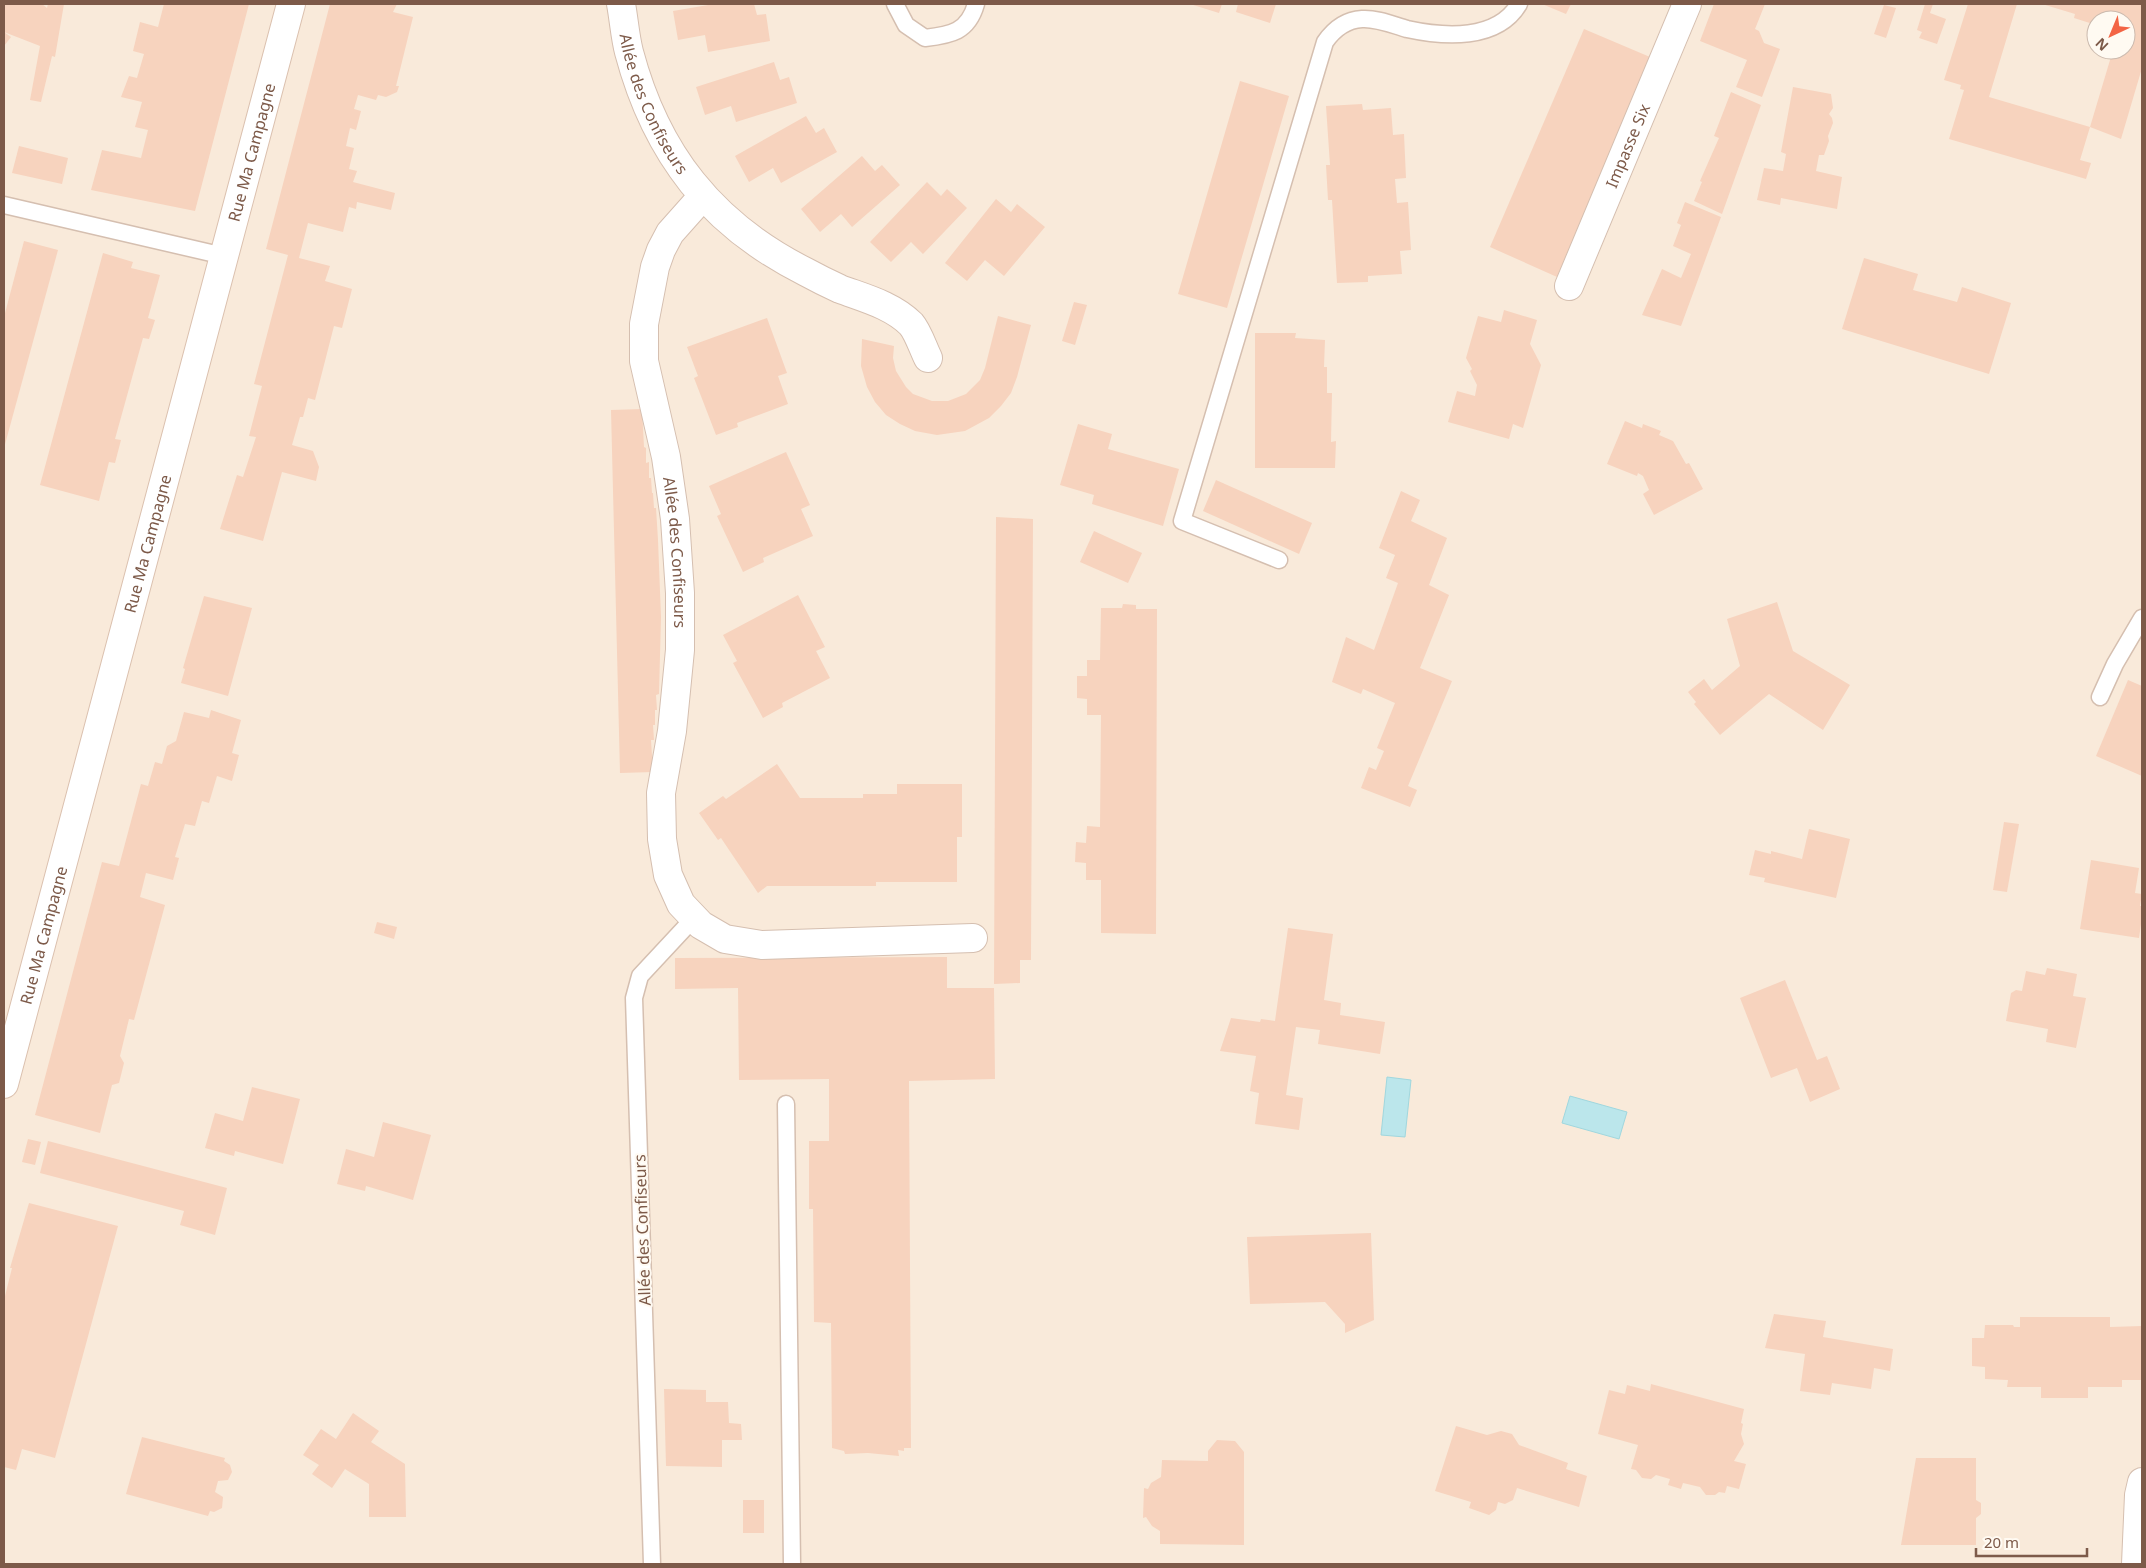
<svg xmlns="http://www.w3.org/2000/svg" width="2146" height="1568" viewBox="0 0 2146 1568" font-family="'Noto Sans',sans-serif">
  <rect width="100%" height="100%" fill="#fef6ea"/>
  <path fill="#f9eada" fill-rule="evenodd" d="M4 4H2142V1564H4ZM2096 20H2126V50H2096Z"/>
  <g fill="#bbe6eb" stroke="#a0d7de">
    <path d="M1387 1077 1411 1080 1405 1137 1381 1135Z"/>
    <path d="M1570 1096 1627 1112 1619 1139 1562 1123Z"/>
  </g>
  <g fill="#f7d3be">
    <path d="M4 4H42L47 8 48 4H64L55 57 52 56 41 102 30 100 40 46 4 32 11 37 4 46Z"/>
    <path d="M164 4H249L195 211 91 190 102 150 141 158 148 130 135 127 142 102 121 97 129 76 137 78 144 54 133 51 140 22 158 27Z"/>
    <path d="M330 4H397L393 12 413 17 396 86H399L397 92 386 97 378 95 376 100 358 95 354 109 361 111 356 130 350 128 346 146 354 148 349 169 357 171 353 182 395 193 391 210 357 202 356 209 349 207 343 232 308 223 299 258 330 266 325 281 352 289 342 328 334 326 315 400 308 398 303 417H300L292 445 313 451 319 467 316 481 282 472 263 541 220 529 237 475 243 477 256 437 249 436 262 386 254 384 288 255 266 249Z"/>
    <path d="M714 4H754L757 15 766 14 770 41 708 52 705 35 678 40 673 11Z"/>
    <path d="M1190 4H1222L1219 13Z"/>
    <path d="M1238 4H1276L1270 23 1236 12Z"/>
    <path d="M1542 4H1571L1566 14Z"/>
    <path d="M1714 4H1765L1755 29 1759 31 1764 43 1780 49 1762 97 1736 87 1747 60 1700 41Z"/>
    <path d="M1925 4H1933L1930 13 1946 19 1937 44 1919 38 1922 32 1917 30Z"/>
    <path d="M1968 4H2017L1989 97 2090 127 2080 160 2091 163 2086 179 1949 139 1964 90 1960 89 1961 85 1944 80Z"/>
    <path d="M2042 4 2142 5V68L2121 139 2090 127 2113 50H2126V20H2096V25L2074 18 2075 14Z"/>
    <path d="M1884 5 1896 8 1886 38 1874 34Z"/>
    <path d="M1584 29 1650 57 1557 277 1490 247Z"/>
    <path d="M774 62 780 80 789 77 797 103 736 122 731 106 705 115 696 87Z"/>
    <path d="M1240 81 1289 96 1227 308 1178 294Z"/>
    <path d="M1793 87 1831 94 1833 108 1829 114 1832 118 1833 123 1828 136 1829 141 1824 155H1819L1816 171 1842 177 1837 209 1781 198 1780 205 1757 200 1764 168 1783 171 1786 154 1781 152Z"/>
    <path d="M1731 92 1761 105 1722 214 1694 201 1702 182 1700 181 1719 138 1714 136Z"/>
    <path d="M1362 104 1363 110 1391 108 1393 135 1404 134 1406 178 1395 179 1397 203 1408 202 1411 250 1400 251 1402 274 1368 276V282L1337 283 1332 200H1328L1326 165H1330L1326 106Z"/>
    <path d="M806 116 816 133 824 128 837 152 781 183 773 168 749 182 735 156Z"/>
    <path d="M19 146 68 158 62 184 12 173Z"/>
    <path d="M862 156 875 171 882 165 900 185 852 227 841 214 820 232 801 209Z"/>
    <path d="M927 182 941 196 947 189 967 208 923 254 911 242 891 262 870 242Z"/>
    <path d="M996 199 1011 212 1017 204 1045 227 1004 276 985 260 967 281 945 263Z"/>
    <path d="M1685 202 1721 217 1681 326 1642 315 1662 269 1681 278 1691 254 1673 246 1681 225 1677 223Z"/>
    <path d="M24 241 58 250 4 448V317Z"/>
    <path d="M103 253 133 262 131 268 160 275 148 318 155 320 149 339 143 338 115 439 121 440 115 463 109 462 99 501 40 485Z"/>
    <path d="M1864 258 1918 274 1913 290 1957 302 1962 287 2011 303 1989 374 1842 329Z"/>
    <path d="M1074 302 1087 305 1075 345 1062 341Z"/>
    <path d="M1504 310 1537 320 1530 344 1541 365 1523 428 1513 424 1509 439 1448 422 1457 391 1475 396 1477 385 1470 371 1472 369 1466 358 1478 316 1501 322Z"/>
    <path d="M998 316 1031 325 1017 377 1011 393 1001 406 989 418 965 431 937 435 915 431 900 424 886 415 875 402 867 387 861 366 862 339 894 346 893 358 896 371 906 387 913 394 932 401H948L966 394 980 380 985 368Z"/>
    <path d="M767 318 787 373 778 376 788 404 737 423 738 427 716 435 694 378 698 376 687 347Z"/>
    <path d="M1255 333H1296L1295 338 1325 340 1324 367H1327V393H1332L1331 442 1336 441 1335 468H1255Z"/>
    <path d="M642 409 644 447 646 448V463L649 462V478H651L652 493H653L654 508H656L658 540 661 617 659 694 656 695 657 710H655V725H653L654 740H651L653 772 620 773 611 410Z"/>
    <path d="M1625 421 1642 428 1643 424 1661 431 1659 435 1673 441 1686 464 1689 463 1703 489 1654 515 1643 494 1649 490 1643 476 1638 473 1637 476 1607 464Z"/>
    <path d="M1078 424 1112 434 1108 449 1179 469 1163 526 1092 504 1094 495 1060 485Z"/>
    <path d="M786 452 810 505 801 509 813 536 763 558 764 562 743 572 717 516 721 514 709 486Z"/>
    <path d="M1216 480 1312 523 1299 554 1203 511Z"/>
    <path d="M1401 491 1420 500 1411 521 1447 538 1429 585 1449 595 1420 668 1452 681 1408 786 1417 790 1410 807 1361 788 1369 767 1376 770 1384 751 1377 748 1395 703 1363 689 1361 694 1332 682 1346 637 1374 650 1383 625 1398 583 1386 578 1395 555 1379 548Z"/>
    <path d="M996 517 1033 519 1031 960H1020V983L994 984Z"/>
    <path d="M1094 531 1142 553 1128 583 1080 562Z"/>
    <path d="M798 595 825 647 816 651 830 678 782 703 783 707 763 718 733 663 737 661 723 635Z"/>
    <path d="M204 596 252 608 228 696 181 683 185 669 183 668Z"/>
    <path d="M1777 602 1793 651 1850 685 1823 730 1769 694 1720 735 1694 704 1696 702 1688 692 1704 679 1712 690 1740 666 1727 619Z"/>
    <path d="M1123 604 1136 605V609H1157L1156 934 1101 933V880H1086V863L1075 862 1076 842 1086 843 1087 826 1100 827 1101 715H1087V699L1077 698V676H1087V660H1100L1101 608H1122Z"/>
    <path d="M2128 680 2142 686V776L2096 756Z"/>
    <path d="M211 710 241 720 232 753 239 755 232 781 217 776 209 803 202 801 195 826 185 824 175 857 179 858 173 880 146 873 140 897 165 905 134 1020 129 1019 120 1056 124 1063 119 1083 112 1085 100 1133 35 1115 102 862 119 866 141 784 148 786 155 762 162 764 167 746 176 741 184 712 209 718Z"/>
    <path d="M777 764 800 798H863V794H897V784H962V837H957V882H876V886H767L758 893 721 838 718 840 699 813 723 796 726 799Z"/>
    <path d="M2004 822 2019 824 2007 892 1993 890Z"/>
    <path d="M1809 829 1850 839 1836 898 1764 882 1765 878 1749 875 1755 850 1771 854V851L1802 859Z"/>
    <path d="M2091 860 2139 868 2135 893 2142 894 2140 906H2142V917L2139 938 2080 929Z"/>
    <path d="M377 922 397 927 394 939 374 933Z"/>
    <path d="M1288 928 1333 934 1324 1000 1341 1003 1340 1015 1385 1022 1380 1054 1318 1044 1320 1030 1296 1027 1286 1095 1303 1098 1299 1130 1255 1124 1259 1093 1250 1091 1256 1056 1220 1051 1231 1018 1260 1022 1261 1019 1275 1021Z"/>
    <path d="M947 957V988H994L995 1079 909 1081 911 1448H904V1451L898 1450 899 1456 868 1453 845 1454 844 1451 832 1448 831 1323 814 1322 813 1209H809V1141H829V1079L739 1080 738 988 675 989V958Z"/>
    <path d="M2047 968 2077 974 2073 996 2086 998 2076 1048 2046 1042 2048 1029 2006 1021 2011 993 2016 990 2022 991 2026 971 2045 975Z"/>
    <path d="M1785 980 1817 1060 1827 1056 1840 1089 1810 1102 1797 1068 1771 1078 1740 998Z"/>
    <path d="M252 1087 300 1099 283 1164 235 1151 234 1156 205 1148 215 1113 243 1121Z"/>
    <path d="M383 1122 431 1135 413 1200 366 1186 365 1191 337 1184 346 1149 374 1157Z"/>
    <path d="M28 1139 41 1142 35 1165 22 1162Z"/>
    <path d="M48 1141 227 1188 215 1235 180 1225 184 1211 40 1173Z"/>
    <path d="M29 1203 118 1226 55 1458 22 1449 16 1470 4 1467V1300L12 1268H10Z"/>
    <path d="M1371 1233 1374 1320 1345 1333V1324L1325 1302 1250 1304 1247 1237Z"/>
    <path d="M1774 1314 1826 1321 1823 1337 1893 1349 1890 1371 1874 1368 1871 1389 1832 1383 1830 1395 1800 1391 1805 1354 1765 1348Z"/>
    <path d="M2020 1317H2110V1327L2142 1326V1380H2122V1387H2088V1398H2041V1387H2007L2008 1380 1985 1379V1367L1972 1366V1338H1984L1985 1325H2013L2014 1327H2020Z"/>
    <path d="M1651 1384 1744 1409 1741 1423 1743 1424 1741 1434 1744 1444 1734 1461 1746 1464 1739 1489 1727 1486 1725 1493 1719 1492 1715 1495H1706L1700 1487 1683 1483 1681 1489 1668 1485 1670 1479 1656 1475 1651 1479 1642 1478 1636 1470 1631 1469 1638 1445 1598 1434 1609 1390 1625 1394 1627 1385 1650 1391Z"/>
    <path d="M664 1389 706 1390V1402H728L729 1423 741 1424 742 1440H722V1467L666 1466Z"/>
    <path d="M353 1413 379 1431 371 1442 405 1464 406 1517H369V1484L345 1469 332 1488 312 1474 319 1465 303 1455 321 1429 336 1439Z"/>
    <path d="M1456 1426 1487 1435 1501 1431 1512 1434 1519 1445 1568 1463 1566 1469 1587 1476 1579 1507 1517 1488 1513 1500 1505 1504 1498 1502 1496 1510 1489 1515 1469 1508 1471 1502 1435 1491Z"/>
    <path d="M142 1437 225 1458 224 1461 230 1465 232 1472 228 1480 218 1481 215 1492 223 1497 222 1508 214 1512 210 1511 208 1516 126 1494Z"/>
    <path d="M1217 1440 1235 1441 1244 1452V1545L1160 1544V1531L1152 1526 1146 1517 1143 1518 1144 1488 1148 1489 1151 1483 1161 1477 1162 1460 1208 1461V1451Z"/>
    <path d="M1916 1458H1976V1500L1981 1503V1514L1976 1518V1545H1901Z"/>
    <rect x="743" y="1500" width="21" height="33"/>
  </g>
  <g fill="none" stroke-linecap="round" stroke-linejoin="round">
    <g stroke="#d5bfb0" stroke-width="19">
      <g id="lane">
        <path d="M895 4 906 25 925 38C951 35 968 32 976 4"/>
        <path d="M4 205 224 256"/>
        <path d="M1279 560 1182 521 1325 42C1334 29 1345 20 1362 19 1377 18 1393 25 1407 29 1444 37 1497 41 1519 4"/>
        <path d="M2100 697 2115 664 2142 618"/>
        <path d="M786 1104 792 1564"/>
        <path d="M652 1564 634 998 640 976 694 918"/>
      </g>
    </g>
    <g stroke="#d5bfb0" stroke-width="30">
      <g id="street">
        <path id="s1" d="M621 4C624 20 625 37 629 52 656 154 712 225 806 272 817 278 829 284 840 289 864 298 892 305 911 324 918 332 923 348 928 358"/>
        <path id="s2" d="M702 197 670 233 661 250 655 267 644 324V361L666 457 675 519 680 593V650L672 731 661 793 662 839 668 875 681 904 701 925 725 939 762 945 973 938"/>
        <path id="s3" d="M1569 286 1687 4"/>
        <path d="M2136 1564 2139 1495 2142 1482"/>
      </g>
    </g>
    <g stroke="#dbc1af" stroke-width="30">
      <g id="secondary">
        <path id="s4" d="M4 1084 291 4"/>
      </g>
    </g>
    <use href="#lane" stroke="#fff" stroke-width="16"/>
    <use href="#street" stroke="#fff" stroke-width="28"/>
    <use href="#secondary" stroke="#fff" stroke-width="28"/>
  </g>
  <g text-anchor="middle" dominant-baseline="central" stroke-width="4" stroke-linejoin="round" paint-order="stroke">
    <g font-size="16" fill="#7d5a49" stroke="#fffaf2">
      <text stroke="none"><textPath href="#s1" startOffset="106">Allée des Confiseurs</textPath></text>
      <text stroke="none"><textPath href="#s3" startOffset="152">Impasse Six</textPath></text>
      <text stroke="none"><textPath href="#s4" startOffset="964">Rue Ma Campagne</textPath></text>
      <text stroke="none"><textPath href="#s4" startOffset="559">Rue Ma Campagne</textPath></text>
      <text stroke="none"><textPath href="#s2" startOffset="375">Allée des Confiseurs</textPath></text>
      <text stroke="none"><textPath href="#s4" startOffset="154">Rue Ma Campagne</textPath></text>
      <text transform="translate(642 1230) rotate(-92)">Allée des Confiseurs</text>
    </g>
  </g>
  <rect width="2146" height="1568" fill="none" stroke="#7d5a49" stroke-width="10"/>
  <g transform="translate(2111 35) rotate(224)"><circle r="24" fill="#fffaf2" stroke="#cbbaae"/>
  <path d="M0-4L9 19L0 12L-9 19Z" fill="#f36444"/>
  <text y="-8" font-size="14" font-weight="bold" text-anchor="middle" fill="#7d5a49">N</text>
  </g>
  <path d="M1976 1548v8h111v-8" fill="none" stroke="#7d5a49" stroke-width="2.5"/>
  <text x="1984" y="1548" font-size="15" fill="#7d5a49" stroke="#fffaf2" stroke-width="4" paint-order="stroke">20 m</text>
</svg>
